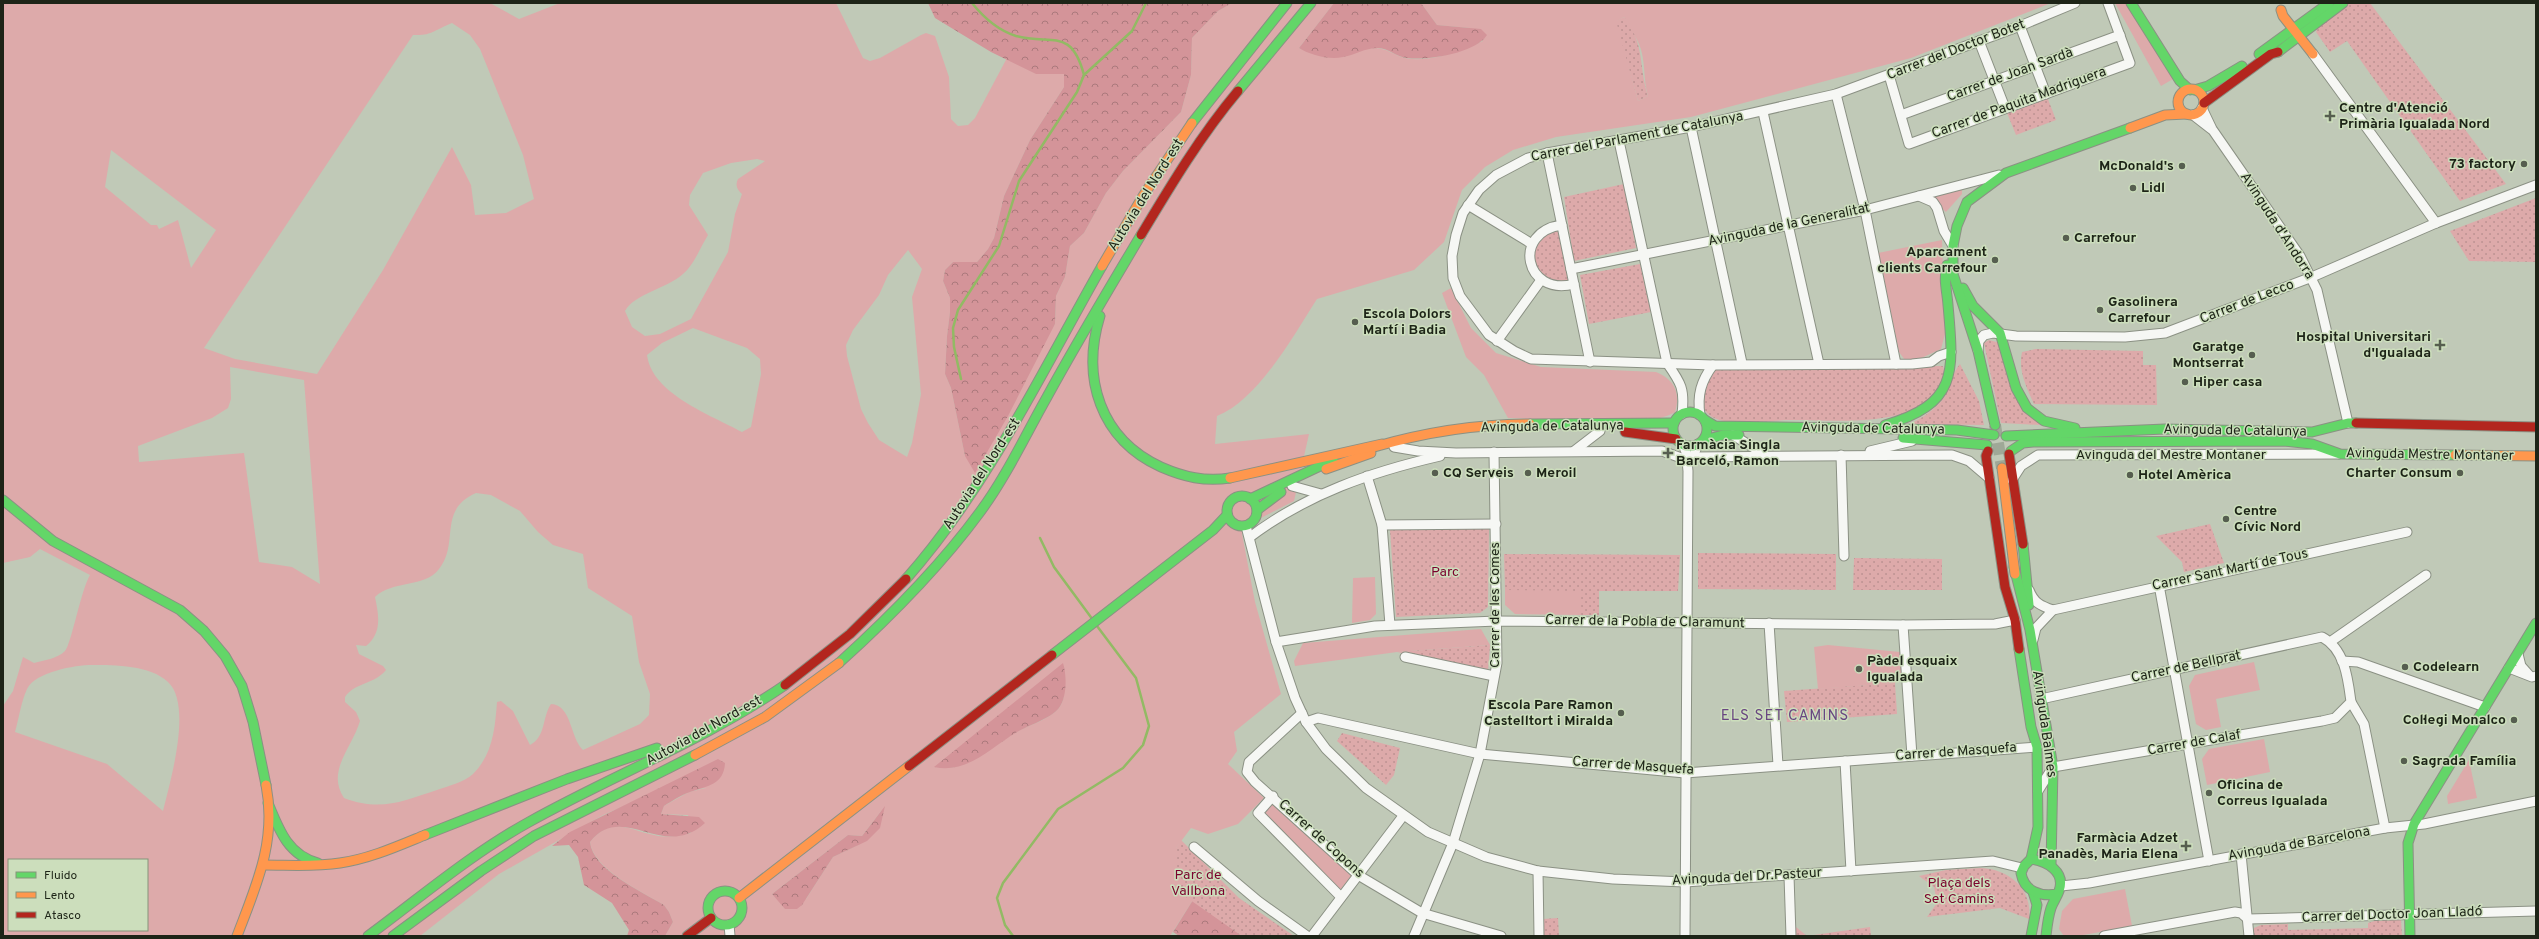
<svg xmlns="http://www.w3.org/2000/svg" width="2539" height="939" viewBox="0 0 2539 939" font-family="Overpass,sans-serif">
  <defs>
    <pattern id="forest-crowns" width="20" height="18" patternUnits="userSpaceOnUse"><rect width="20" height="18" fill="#d49499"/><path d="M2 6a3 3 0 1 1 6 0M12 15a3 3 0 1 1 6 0" fill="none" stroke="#ab797c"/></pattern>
    <pattern id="park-dots" width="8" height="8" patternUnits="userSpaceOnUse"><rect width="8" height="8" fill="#daa"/><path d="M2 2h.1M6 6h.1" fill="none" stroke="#bd9292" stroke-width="1.8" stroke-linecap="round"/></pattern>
  </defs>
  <rect width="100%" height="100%" fill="#c0c9b7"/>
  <g fill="#daa" fill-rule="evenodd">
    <path d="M3 3H490L519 19 560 3H836L863 58 870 61 880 58 921 35 926 33 935 36 949 77 951 119 958 126 968 125 975 118 1007 58 1037 74H1064V87L1030 140 1004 196 994 238 988 249 977 262H953L945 270 943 281 950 298V312L947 336 945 374 951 388 965 456 1055 324 1056 296 1065 277 1070 246 1084 233 1106 193 1123 171 1181 112 1191 75 1192 38 1218 11 1232 3H1334L1299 48C1315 55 1332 60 1350 54 1358 52 1364 48 1373 48 1388 48 1393 55 1405 58 1429 63 1462 51 1483 41L1470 28 1437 25 1421 3H2051L1911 58 1691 117 1556 137 1513 150 1485 167 1462 190 1444 242 1414 270 1317 299C1294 335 1258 400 1217 416L1215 444 1309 434 1294 501 1261 518 1258 523 1242 534 1255 602 1281 694 1234 732 1237 751 1228 764 1264 798 1238 824 1208 834 1191 828 1176 848 1183 894 1193 900 1170 936H665L673 922 669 912 664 905C641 891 594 870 590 842 611 816 627 829 654 835 666 838 679 836 691 833L688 815 661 814 664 806 689 792 706 788 654 793 603 815 499 874 420 936H3V706L13 691 23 657 34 663C44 660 57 659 65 651 71 645 81 590 90 575L40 549 30 557 3 563ZM1624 17C1629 26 1635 35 1639 44 1646 60 1643 80 1648 96L1638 101 1617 21ZM452 23 470 35 480 49 523 155 534 199 506 213 475 215 471 185 452 147 383 270 317 374 235 359 204 348 413 35C432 36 434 30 452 23ZM111 150 216 230 191 268 178 220 159 229 157 225H151L105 187ZM757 159 765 161 738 179C735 186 737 189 742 194L735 214 728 252 691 319 660 334 645 336 632 327 625 311C634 294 666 289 683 274 694 265 701 246 708 235L689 205 690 195 703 173 731 163ZM908 250 922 269 912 297 921 394 912 443 907 457 879 440 868 423 861 409 847 356 846 345 853 330 879 295 888 275ZM693 328 747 348 760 359 761 374 751 427 742 432C711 415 652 394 647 355L662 343ZM230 367 304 380 320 584 292 567 259 562 244 453 139 462 138 446 212 418 228 408 231 399ZM476 493 491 495 520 511 538 532 553 545 583 554 588 588 632 616 639 662 650 694 649 715 640 724 583 750C570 738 572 705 551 704 542 717 546 737 530 745L513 711 501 701 497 702C495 728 493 754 473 774 465 782 448 786 437 790 403 801 381 812 344 798 326 771 352 748 360 721L356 712 345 702V697C354 683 375 684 386 670L383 666 359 654 356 645 366 646C382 633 379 616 375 597 392 580 425 588 439 569 460 543 437 510 476 493ZM92 665C115 665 150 665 168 682 193 705 170 782 163 811L107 764 15 732C19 718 21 702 27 689 35 672 75 665 92 665ZM1064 691C1064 697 1063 703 1059 708 1049 720 1029 725 1016 732 993 746 977 763 949 768ZM884 807 856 846 833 857 806 899H777L772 894 848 835 862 836ZM9 860H147V930H9Z"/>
    <path d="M2115 3H2127L2173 79 2161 86Z"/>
    <path d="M1962 188V194L1946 212 1930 198 1933 194Z"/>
    <path d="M1942 240 1945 334 1941 349 1917 360H1905L1899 352 1878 253Z"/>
    <path d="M1451 288 1471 328 1496 353 1541 367 1656 372C1674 379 1681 393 1675 412 1651 429 1543 419 1508 418L1484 375 1466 357 1442 293Z"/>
    <path d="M1375 577 1376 614 1370 620 1352 623 1353 578Z"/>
    <path d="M1505 590H1582L1581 615 1515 614 1505 605Z"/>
    <path d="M1481 629 1490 645 1397 652 1295 666 1294 661 1303 643Z"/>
    <path d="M1828 645 1900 652 1902 675 1895 683 1818 689 1814 647Z"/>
    <path d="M2254 662 2260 690 2216 699 2221 727 2206 730 2196 724 2189 686 2195 675Z"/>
    <path d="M2264 739 2270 772 2207 785 2202 759 2209 749Z"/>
    <path d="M2469 760 2477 798 2448 804 2447 796Z"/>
    <path d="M1274 801 1352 876 1340 890 1263 813Z"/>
    <path d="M2125 889 2132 926 2078 936H2064L2059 929 2062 911 2073 899Z"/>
  </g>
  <g fill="url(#forest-crowns)">
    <path d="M928 3H1232L1218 11 1192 38 1191 75 1181 112 1123 171 1106 193 1084 233 1070 246 1065 277 1056 296 1055 324 1008 416 975 473 965 456 951 388 945 374 947 336 950 312V298L943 281 945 270 953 262H977L988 249 994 238 1004 196 1030 140 1064 87V74H1036L991 52 935 18Z"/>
    <path d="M1334 3H1421L1437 25 1481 29 1487 35C1476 53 1427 61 1407 58 1396 57 1389 48 1378 48 1364 48 1356 55 1343 57 1329 60 1310 55 1299 48Z"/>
    <path d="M1063 663C1067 675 1067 698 1059 708 1050 719 1029 725 1017 732 990 748 968 774 934 767Z"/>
    <path d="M718 759 725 763C724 785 707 786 690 792 681 795 672 801 664 806L661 814 699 817 705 823C663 862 623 800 590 842 593 870 641 891 664 905L669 912 673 922 665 936H627L629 930 612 903 584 885 578 857 569 845 552 846 570 832Z"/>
    <path d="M885 806 880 828 867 841 833 857 802 905 797 909H785L772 894 848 835 862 836Z"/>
    <path d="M1193 900 1242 936H1179L1173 932Z"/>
  </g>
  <g fill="url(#park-dots)">
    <path d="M2350 3H2370L2506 184 2460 201 2347 41 2330 52 2316 32 2319 25Z"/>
    <path d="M1624 17C1646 46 1638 65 1648 96L1638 101 1616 21Z"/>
    <path d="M2046 94 2056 120 2016 135 2005 108Z"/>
    <path d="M1624 184 1636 248 1574 261 1564 197Z"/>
    <path d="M2536 198V262L2469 261 2450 231Z"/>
    <path d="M1557 225 1570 285 1565 287 1533 271 1532 244Z"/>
    <path d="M1640 264 1651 312 1589 324 1580 275Z"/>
    <path d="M1989 340 2000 343 2040 425 2001 423 1984 343Z"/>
    <path d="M2036 349 2143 351V365H2156L2157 405 2034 404C2026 387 2018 370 2022 352Z"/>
    <path d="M1960 364 1979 401 1984 425 1910 424C1922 418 1938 408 1945 396 1951 386 1952 373 1960 364Z"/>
    <path d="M1943 366C1946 375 1942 383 1937 391 1909 430 1830 419 1787 420 1770 421 1727 425 1714 418 1693 408 1703 382 1715 370Z"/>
    <path d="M2210 524 2224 563 2184 572 2182 562 2156 536Z"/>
    <path d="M1489 528 1488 607 1480 613 1396 617 1390 530Z"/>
    <path d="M1698 553 1836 554V590L1698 589Z"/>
    <path d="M1504 554 1680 555 1678 591H1599V615H1581V591L1505 590Z"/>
    <path d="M1854 558 1942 559V590H1853Z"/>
    <path d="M1490 645 1488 671 1397 652Z"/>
    <path d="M1895 683 1897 714 1787 722 1784 691Z"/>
    <path d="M1342 733 1400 748 1394 775 1386 785 1337 741Z"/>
    <path d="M1181 840 1239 898 1294 936H1242L1183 895 1175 869 1176 848Z"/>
    <path d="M1981 868C2009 869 2033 889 2029 919L2000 908 1927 917 1937 903 1934 887 1919 876 1946 870Z"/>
    <path d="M1558 918 1559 936H1544L1543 919Z"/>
    <path d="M2384 918 2401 919 2402 936H2254V928L2261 925 2288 924V930L2368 928V923Z"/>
    <path d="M1796 927 1807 936 1870 927 1871 936H1796Z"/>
  </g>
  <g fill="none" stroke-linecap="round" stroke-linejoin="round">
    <g stroke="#92ba64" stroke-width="2.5">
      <path d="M1084 75 1132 31 1146 3"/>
      <path d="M961 379 954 347 953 328 958 310 999 246 1019 181 1077 92 1084 75C1071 26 1051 46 1016 36 997 30 984 18 972 3"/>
      <path d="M1040 538 1054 567 1093 620"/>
      <path d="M1013 936 1005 925 997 898 1003 883 1058 809 1123 768 1143 745 1149 726 1136 678 1097 626"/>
    </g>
    <path stroke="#9fa897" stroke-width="12" stroke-dasharray="12 6" stroke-linecap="butt" d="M1995 425 2002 468"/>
    <g stroke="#8b9184" stroke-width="11">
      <g id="street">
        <path d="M2020 26 2046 94"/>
        <path d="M1979 41 2005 108"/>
        <path d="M2313 54 2436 223"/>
        <path d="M1889 75 1909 144 2130 63 2108 3"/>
        <path d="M1836 94 1865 210 1896 364"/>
        <path d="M2202 108 2212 129 2300 256 2317 290 2348 423"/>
        <path d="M1763 112 1819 364"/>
        <path d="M1901 115 2120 35"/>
        <path d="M2193 115 2211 129"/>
        <path d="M1691 127 1742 363"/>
        <path d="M1619 141 1667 363C1681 383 1685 389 1682 414"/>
        <path d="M1547 153 1590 362"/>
        <path d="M1919 196 1933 202 1937 208 1944 231 1953 246"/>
        <path d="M1468 205 1532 244"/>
        <path d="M1562 225C1511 232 1525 297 1574 284"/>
        <path d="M1571 269 1865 210 1999 175"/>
        <path d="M1497 341 1541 280"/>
        <path d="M1978 350 1979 341 1984 335 1993 333 2016 336 2125 337 2165 333 2312 277 2436 223 2536 185"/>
        <path d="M1951 352 1939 356 1931 362 1912 364 1713 365 1531 359 1514 351 1489 335 1460 296 1453 278 1452 256 1456 235 1463 213 1479 190 1496 175 1528 158 1547 153 1691 127 1836 94 2020 26 2075 3"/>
        <path d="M1700 415C1697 395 1701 381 1713 365"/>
        <path d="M1733 435 1765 455"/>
        <path d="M1683 445 1686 452 1688 471 1685 936"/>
        <path d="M1394 447 1418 451 1456 453 1662 451 1687 460"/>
        <path d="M1574 451 1600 431"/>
        <path d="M1870 451 1912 441"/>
        <path d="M1841 455 1844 556"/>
        <path d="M1693 457 1952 455 1969 461 1989 478"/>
        <path d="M1692 460 1698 444"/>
        <path d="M1367 476 1382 525 1390 625"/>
        <path d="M2012 480 2021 466 2038 455 2338 454"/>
        <path d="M1292 486 1321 494"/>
        <path d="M1382 525 1496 524"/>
        <path d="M1246 526 1276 642 1295 698 1306 722 1326 749 1366 788 1428 832 1486 857 1538 871 1613 879 1685 882 1993 861 2022 868"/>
        <path d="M1250 537C1307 494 1371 472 1440 456"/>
        <path d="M2159 585 2209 861"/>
        <path d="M2029 590C2034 603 2041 606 2053 610"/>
        <path d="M1769 623 1778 765"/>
        <path d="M1903 625 1912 756"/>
        <path d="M2033 640 2036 628 2053 610 2407 532"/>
        <path d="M1276 642 1375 626 1497 621 1903 625 1995 624 2015 620"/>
        <path d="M2330 642 2426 575"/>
        <path d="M2518 654 2521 666 2529 675"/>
        <path d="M1405 657 1494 676"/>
        <path d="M2342 661 2358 662 2485 707"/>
        <path d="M2509 668 2532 677 2536 676"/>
        <path d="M2351 702 2364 724 2385 828"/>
        <path d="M1302 713 1249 762 1247 772 1255 782 1358 875 1422 913 1501 936"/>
        <path d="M1306 722 1318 718 1480 754 1685 773 2037 747"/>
        <path d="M1845 761 1851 871"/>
        <path d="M2038 791 2053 767 2322 721 2335 718 2351 702C2348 679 2345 649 2322 637L2041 699"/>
        <path d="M1273 796 1258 813 1341 897"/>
        <path d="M1194 847 1258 901 1307 936"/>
        <path d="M2241 854 2249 936"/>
        <path d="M1538 871 1539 936"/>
        <path d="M1789 876 1791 936"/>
        <path d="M2061 886 2089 883 2385 828 2424 824 2536 801"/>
        <path d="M729 925 730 936"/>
        <path d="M1312 936 1403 816"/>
        <path d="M1414 936 1453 843 1480 754 1497 663 1494 452"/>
        <path d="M2104 936 2235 912 2241 913 2248 919 2536 911"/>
      </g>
    </g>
    <g stroke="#8b9184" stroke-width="11">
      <g id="fast">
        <path d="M2131 3 2180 81 2190 90"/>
        <path d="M2278 52 2343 3"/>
        <path d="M2259 54 2329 3"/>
        <path d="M2194 90 2208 86 2242 66"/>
        <path d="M1238 91 1311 3"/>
        <path d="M1192 123 1287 3"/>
        <path d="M1963 288 1973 306 2000 333 2016 388 2027 408 2044 421 2075 428"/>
        <path d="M1100 316C1081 378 1100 439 1161 467 1184 477 1205 482 1230 478"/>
        <circle cx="1690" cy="429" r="17"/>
        <path d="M1705 420 1715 426 1957 430 1994 435"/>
        <path d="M1530 424 1674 423"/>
        <path d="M1885 425C1958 404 1954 372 1948 305 1947 291 1943 278 1947 265"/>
        <path d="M1995 425 1978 351 1953 274V246L1957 226 1967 202 2006 173 2130 128"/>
        <path d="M2006 436 2165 429 2312 432 2348 423H2356"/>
        <path d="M1903 438 1987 445"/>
        <path d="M1704 440 1723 435H1739"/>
        <path d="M2011 451 2023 443 2033 442 2284 441 2312 444 2340 454 2455 455"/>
        <circle cx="1242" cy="511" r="15"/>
        <path d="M1250 499 1333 460"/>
        <path d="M3 500 53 541 180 610 204 631 225 656 242 686 253 722 266 785"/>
        <path d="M1257 510 1281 492"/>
        <path d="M2023 544 2029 605"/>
        <path d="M2014 567 2030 630 2053 767 2051 866"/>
        <path d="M906 579C989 485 1041 373 1102 266"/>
        <path d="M2019 649 2031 727 2037 747 2038 827 2031 859"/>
        <path d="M1052 655 1213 530 1227 515"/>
        <path d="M839 663C891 616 939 568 980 512 1006 477 1025 436 1047 397 1077 342 1109 289 1141 235"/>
        <path d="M268 803C279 830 288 855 318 863"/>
        <path d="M425 835 567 779 657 748"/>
        <circle cx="725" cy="908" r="17"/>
        <path d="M368 936C421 897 471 854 529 822 613 775 705 740 785 685"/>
        <path d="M393 936 481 871 534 836 695 755"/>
        <path d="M2031 936 2037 905 2033 892"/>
        <path d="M2046 936C2047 927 2048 917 2051 908 2053 902 2057 897 2059 891 2066 872 2047 861 2031 859L2024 866 2021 873C2024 891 2040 897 2057 894"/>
        <path d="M2410 936 2408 843 2414 824 2536 623"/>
      </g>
    </g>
    <g stroke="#8b9184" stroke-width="11">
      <g id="slow">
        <path d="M2281 10 2283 16 2313 54"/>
        <circle cx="2191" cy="102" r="13"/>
        <path d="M2130 128 2165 115 2187 114"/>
        <path d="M1102 266 1143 196 1192 123"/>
        <path d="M1374 447C1426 432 1477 424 1530 424"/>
        <path d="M2455 455 2536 456"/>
        <path d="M2002 468 2015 574"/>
        <path d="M1326 469 1371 453"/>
        <path d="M1230 478 1382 444"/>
        <path d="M695 755 765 717 839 663"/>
        <path d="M264 865C290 865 315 867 340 863 369 859 398 846 425 835"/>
        <path d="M739 898 909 766"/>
        <path d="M237 936C256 886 277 841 266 785"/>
      </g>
    </g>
    <g stroke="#8b9184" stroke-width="11">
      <g id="jam">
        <path d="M2204 103 2271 54 2278 52"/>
        <path d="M1141 235C1171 185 1201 135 1238 91"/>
        <path d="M2356 423 2536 427"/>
        <path d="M1625 432 1676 439"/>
        <path d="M1988 451 1986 456 2005 587 2015 620 2019 649"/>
        <path d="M2009 454 2023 544"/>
        <path d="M785 685 850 634 906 579"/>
        <path d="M909 766 1052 655"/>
        <path d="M687 936 711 918"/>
      </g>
    </g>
    <use href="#street" stroke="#f6f7f4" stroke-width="9"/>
    <use href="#fast" stroke="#63d668" stroke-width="9"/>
    <use href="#slow" stroke="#ff974d" stroke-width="9"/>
    <use href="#jam" stroke="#b3261e" stroke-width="9"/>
  </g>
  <g fill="#565e4f" stroke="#ccdebc" stroke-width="1.5">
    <path d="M2328 110h4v4h4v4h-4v4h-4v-4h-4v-4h4z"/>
    <circle cx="2524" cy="164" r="4"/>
    <circle cx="2182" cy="166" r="4"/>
    <circle cx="2133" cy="188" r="4"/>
    <circle cx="2066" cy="238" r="4"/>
    <circle cx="1995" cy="260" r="4"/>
    <circle cx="2100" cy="310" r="4"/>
    <circle cx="1355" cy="322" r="4"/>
    <path d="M2438 339h4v4h4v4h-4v4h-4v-4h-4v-4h4z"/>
    <circle cx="2252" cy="355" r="4"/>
    <circle cx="2185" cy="382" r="4"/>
    <path d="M1666 447h4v4h4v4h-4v4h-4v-4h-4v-4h4z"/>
    <circle cx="1435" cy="473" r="4"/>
    <circle cx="1528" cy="473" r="4"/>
    <circle cx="2460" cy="473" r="4"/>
    <circle cx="2130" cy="475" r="4"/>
    <circle cx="2226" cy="519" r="4"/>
    <circle cx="2405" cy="667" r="4"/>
    <circle cx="1859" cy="669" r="4"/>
    <circle cx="1621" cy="713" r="4"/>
    <circle cx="2514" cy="720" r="4"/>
    <circle cx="2404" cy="761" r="4"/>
    <circle cx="2209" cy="793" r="4"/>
    <path d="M2184 840h4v4h4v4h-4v4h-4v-4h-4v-4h4z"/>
  </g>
  <g text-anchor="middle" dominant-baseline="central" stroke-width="3" stroke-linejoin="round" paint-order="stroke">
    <g font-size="14" fill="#1d2417" stroke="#ccdebc">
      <text transform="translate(1956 50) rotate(-21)">Carrer del Doctor Botet</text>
      <text transform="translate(2010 75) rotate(-20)">Carrer de Joan Sardà</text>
      <text transform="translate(2019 103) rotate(-20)">Carrer de Paquita Madriguera</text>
      <text transform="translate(1637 137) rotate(-11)">Carrer del Parlament de Catalunya</text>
      <text transform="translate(1146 195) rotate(-58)">Autovia del Nord-est</text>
      <text transform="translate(1789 225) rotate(-12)">Avinguda de la Generalitat</text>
      <text transform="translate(2277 226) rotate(57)">Avinguda d'Andorra</text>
      <text transform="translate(2247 302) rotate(-21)">Carrer de Lecco</text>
      <text transform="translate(1552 427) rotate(-1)">Avinguda de Catalunya</text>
      <text transform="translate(1873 429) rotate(1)">Avinguda de Catalunya</text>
      <text transform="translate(2235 431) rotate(1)">Avinguda de Catalunya</text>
      <text x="2171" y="455">Avinguda del Mestre Montaner</text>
      <text transform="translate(2430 455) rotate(1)">Avinguda Mestre Montaner</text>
      <text transform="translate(982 474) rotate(-57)">Autovia del Nord-est</text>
      <text transform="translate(2230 570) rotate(-12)">Carrer Sant Martí de Tous</text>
      <text transform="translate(1495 605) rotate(-90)">Carrer de les Comes</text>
      <text transform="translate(1645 622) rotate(1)">Carrer de la Pobla de Claramunt</text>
      <text transform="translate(2186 667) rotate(-12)">Carrer de Bellprat</text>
      <text transform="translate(2044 724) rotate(82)">Avinguda Balmes</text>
      <text transform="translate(704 731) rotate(-29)">Autovia del Nord-est</text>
      <text transform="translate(2194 743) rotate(-10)">Carrer de Calaf</text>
      <text transform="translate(1956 752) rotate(-4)">Carrer de Masquefa</text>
      <text transform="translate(1633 766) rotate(4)">Carrer de Masquefa</text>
      <text transform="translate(1321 839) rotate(42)">Carrer de Copons</text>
      <text transform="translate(2299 844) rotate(-10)">Avinguda de Barcelona</text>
      <text transform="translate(1747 877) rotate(-3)">Avinguda del Dr.Pasteur</text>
      <text transform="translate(2392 915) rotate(-2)">Carrer del Doctor Joan Lladó</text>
    </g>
    <g font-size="14" font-weight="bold" fill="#1d2417" stroke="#ccdebc" text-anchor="start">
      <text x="2339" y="108">Centre d'Atenció<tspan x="2339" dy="16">Primària Igualada Nord</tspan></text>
      <text x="2516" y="164" text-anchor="end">73 factory</text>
      <text x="2174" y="166" text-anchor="end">McDonald's</text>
      <text x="2141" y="188">Lidl</text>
      <text x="2074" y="238">Carrefour</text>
      <text x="1987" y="252" text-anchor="end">Aparcament<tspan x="1987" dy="16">clients Carrefour</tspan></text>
      <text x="2108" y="302">Gasolinera<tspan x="2108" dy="16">Carrefour</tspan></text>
      <text x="1363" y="314">Escola Dolors<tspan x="1363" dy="16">Martí i Badia</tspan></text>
      <text x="2431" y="337" text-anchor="end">Hospital Universitari<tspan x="2431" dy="16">d'Igualada</tspan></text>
      <text x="2244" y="347" text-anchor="end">Garatge<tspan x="2244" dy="16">Montserrat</tspan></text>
      <text x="2193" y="382">Hiper casa</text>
      <text x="1676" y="445">Farmàcia Singla<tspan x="1676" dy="16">Barceló, Ramon</tspan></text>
      <text x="1443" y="473">CQ Serveis</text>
      <text x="1536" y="473">Meroil</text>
      <text x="2452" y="473" text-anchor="end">Charter Consum</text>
      <text x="2138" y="475">Hotel Amèrica</text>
      <text x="2234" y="511">Centre<tspan x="2234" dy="16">Cívic Nord</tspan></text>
      <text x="1867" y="661">Pàdel esquaix<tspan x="1867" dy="16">Igualada</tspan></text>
      <text x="2413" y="667">Codelearn</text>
      <text x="1613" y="705" text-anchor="end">Escola Pare Ramon<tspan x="1613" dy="16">Castelltort i Miralda</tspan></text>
      <text x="2506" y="720" text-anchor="end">Col·legi Monalco</text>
      <text x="2412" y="761">Sagrada Família</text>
      <text x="2217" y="785">Oficina de<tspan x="2217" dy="16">Correus Igualada</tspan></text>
      <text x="2178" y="838" text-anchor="end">Farmàcia Adzet<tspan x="2178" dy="16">Panadès, Maria Elena</tspan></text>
    </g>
    <g font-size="14" fill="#7b012d" stroke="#ccdebc">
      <text x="1445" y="572">Parc</text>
      <text x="1198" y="875">Parc de<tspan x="1198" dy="16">Vallbona</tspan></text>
      <text x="1959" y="883">Plaça dels<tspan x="1959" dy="16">Set Camins</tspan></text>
    </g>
    <g font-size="15" letter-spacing="1" fill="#694681" stroke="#ccdebc">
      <text x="1785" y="716">ELS SET CAMINS</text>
    </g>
  </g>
  <rect width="2539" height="939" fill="none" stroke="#1d2417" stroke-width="8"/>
  <rect x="8" y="859" width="140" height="72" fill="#ccdebc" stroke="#86947a"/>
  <rect x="16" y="872" width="20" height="6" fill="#63d668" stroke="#86947a"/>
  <text x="44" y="879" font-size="12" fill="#1d2417">Fluido</text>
  <rect x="16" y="892" width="20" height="6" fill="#ff974d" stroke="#86947a"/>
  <text x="44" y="899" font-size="12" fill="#1d2417">Lento</text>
  <rect x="16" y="912" width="20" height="6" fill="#b3261e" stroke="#86947a"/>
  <text x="44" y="919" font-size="12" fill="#1d2417">Atasco</text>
</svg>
